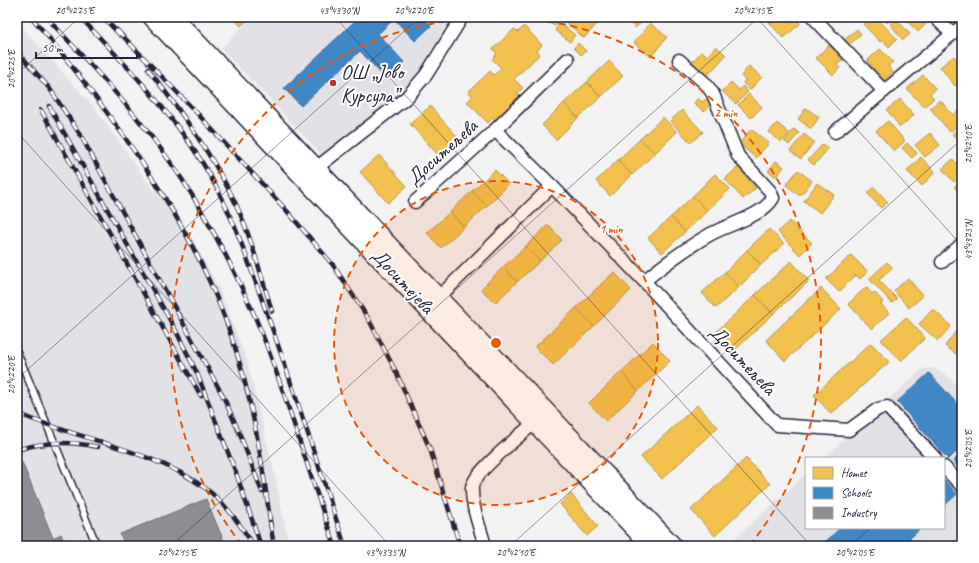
<svg xmlns="http://www.w3.org/2000/svg" width="979" height="563" viewBox="0 0 979 563" font-family="Caveat,sans-serif">
  <rect width="100%" height="100%" fill="#f2f2f3"/>
  <filter id="ink" filterUnits="userSpaceOnUse"><feTurbulence type="fractalNoise" baseFrequency=".025" numOctaves="2"/><feDisplacementMap in="SourceGraphic" scale="8" xChannelSelector="R" yChannelSelector="G"/><feConvolveMatrix kernelMatrix="1 2 1 2 8 2 1 2 1" color-interpolation-filters="sRGB"/></filter>
  <g filter="url(#ink)">
    <g fill="#e2e2e6">
      <path d="M253 17H448L447 33 421 73 403 94 322 155 221 48Z"/>
      <path d="M17 21 96 110 154 191 161 186 188 231 218 286 248 364 275 475 289 546H17Z"/>
      <path d="M932 368 946 374 962 391V546H726L806 474V528H944V458H824L922 369Z"/>
    </g>
    <g fill="#f2c14e" stroke="#b49148">
      <path d="M232 17H251L241 26Z"/>
      <path d="M534 17H559L555 26 543 20 542 23 533 19Z"/>
      <path d="M569 17H589L597 24 584 38 565 21Z"/>
      <path d="M632 17H648L635 28 628 20Z"/>
      <path d="M775 17H796L800 24 783 38 769 22Z"/>
      <path d="M870 17H876L897 39 889 47 883 40 880 42 863 24Z"/>
      <path d="M882 17H894L887 23Z"/>
      <path d="M909 17H928L931 19 918 32 906 20Z"/>
      <path d="M948 17H962L953 24Z"/>
      <path d="M896 19 910 34 903 40 890 24Z"/>
      <path d="M560 23 575 35 570 42 555 30Z"/>
      <path d="M650 23 667 37 651 57 634 43Z"/>
      <path d="M524 26 542 45 537 51 540 54 514 79 523 88 517 94 521 97 496 121 493 117 488 123 467 102 473 96 468 92 490 71 494 75 501 68 492 59 497 54 493 49 514 29 518 32Z"/>
      <path d="M857 29 861 34 848 46 843 41Z"/>
      <path d="M578 43 586 51 581 55 574 48Z"/>
      <path d="M829 45 843 60 837 65 840 68 833 75 816 58Z"/>
      <path d="M716 46 726 55 707 76 692 62 702 51 707 56Z"/>
      <path d="M880 49 893 62 888 66 893 72 884 80 867 61Z"/>
      <path d="M954 56 958 62 962 61V80L955 86 940 67Z"/>
      <path d="M609 61 623 76 601 97 587 82Z"/>
      <path d="M749 66 762 77 750 90 743 83 745 80 741 76Z"/>
      <path d="M923 75 936 89 930 94 934 98 924 107 907 89Z"/>
      <path d="M587 82 601 97 578 118 564 103Z"/>
      <path d="M731 82 739 90 743 86 748 92 736 104 722 91Z"/>
      <path d="M749 94 762 107 751 118 738 105Z"/>
      <path d="M698 98 702 102 706 99 711 104 704 112 694 103Z"/>
      <path d="M900 99 914 115 900 127 887 110Z"/>
      <path d="M940 100 953 115 960 109 962 111V122L950 132 930 108Z"/>
      <path d="M564 103 578 118 556 140 542 125Z"/>
      <path d="M430 106 461 141 441 158 410 124Z"/>
      <path d="M806 108 819 117 811 129 798 119Z"/>
      <path d="M682 110 703 132 691 143 670 121Z"/>
      <path d="M663 117 677 132 655 153 640 139Z"/>
      <path d="M888 121 905 141 894 151 876 131Z"/>
      <path d="M777 123 789 133 781 142 769 132Z"/>
      <path d="M962 126V146L952 134Z"/>
      <path d="M751 129 769 143 756 158 739 144Z"/>
      <path d="M794 129 799 133 789 145 784 141Z"/>
      <path d="M930 133 940 145 925 157 915 145Z"/>
      <path d="M804 134 814 142 801 159 790 151Z"/>
      <path d="M640 139 655 153 632 175 618 160Z"/>
      <path d="M907 143 917 153 912 158 902 148Z"/>
      <path d="M823 144 828 149 814 165 808 160Z"/>
      <path d="M379 155 407 186 388 203 360 172Z"/>
      <path d="M921 157 935 172 922 186 907 171Z"/>
      <path d="M953 159 962 169V175L954 182 942 169Z"/>
      <path d="M618 160 632 175 610 196 596 181Z"/>
      <path d="M776 161 784 167 776 177 768 171Z"/>
      <path d="M738 167 756 188 743 199 725 179Z"/>
      <path d="M495 170 509 184 487 206 472 191Z"/>
      <path d="M798 170 812 181 800 196 786 185Z"/>
      <path d="M715 174 730 189 707 211 693 196Z"/>
      <path d="M962 180V196L954 187Z"/>
      <path d="M817 183 834 195 820 213 804 201Z"/>
      <path d="M874 187 888 202 881 208 867 193Z"/>
      <path d="M472 191 487 206 464 227 450 212Z"/>
      <path d="M693 196 707 211 685 232 671 217Z"/>
      <path d="M450 212 464 227 441 248 427 233Z"/>
      <path d="M671 217 685 232 662 253 648 238Z"/>
      <path d="M790 221 812 243 800 255 778 232Z"/>
      <path d="M548 225 562 240 540 261 526 246Z"/>
      <path d="M769 229 784 244 761 265 747 250Z"/>
      <path d="M526 246 540 261 517 282 503 267Z"/>
      <path d="M747 250 761 265 739 287 725 272Z"/>
      <path d="M851 255 868 272 860 279 856 275 839 292 826 279Z"/>
      <path d="M791 261 809 281 773 314 755 295Z"/>
      <path d="M887 262 893 268 879 280 897 299 892 303 869 279Z"/>
      <path d="M503 267 517 282 495 303 481 289Z"/>
      <path d="M614 272 631 290 594 326 576 308Z"/>
      <path d="M725 272 739 287 716 308 702 293Z"/>
      <path d="M908 278 923 296 909 308 894 291Z"/>
      <path d="M866 287 872 294 874 292 883 302 881 304 889 313 872 329 848 304Z"/>
      <path d="M821 288 841 309 785 361 766 340Z"/>
      <path d="M755 295 773 314 734 351 725 342 722 345 713 335Z"/>
      <path d="M576 308 594 326 553 365 535 347Z"/>
      <path d="M933 309 951 326 938 341 919 324Z"/>
      <path d="M906 317 925 338 901 361 881 340Z"/>
      <path d="M956 331 962 336V358L945 346Z"/>
      <path d="M653 342 670 361 638 391 621 372Z"/>
      <path d="M871 343 889 362 831 414 814 395Z"/>
      <path d="M962 365V375L957 369Z"/>
      <path d="M621 372 638 391 606 421 589 403Z"/>
      <path d="M697 405 718 427 662 479 641 457Z"/>
      <path d="M746 458 770 484 715 536 691 510Z"/>
      <path d="M571 494 598 526 587 536 560 504Z"/>
    </g>
    <g fill="#3f88c5" stroke="#36699c">
      <path d="M359 17H422L431 26 415 41 394 19 378 34 404 62 386 79 360 51 301 106 284 88Z"/>
      <path d="M929 373 962 409V446L948 459 897 402Z"/>
      <path d="M962 453V471L953 461Z"/>
      <path d="M944 480 957 494 944 506Z"/>
      <path d="M840 528H921L902 546H821Z"/>
    </g>
    <g fill="#8d8d92" stroke="#6d6d78">
      <path d="M22 462 53 538 61 534 66 546H29V544L25 546 17 527V464Z"/>
      <path d="M206 499 226 546H125L120 534Z"/>
    </g>
    <g fill="none" stroke-linecap="round" stroke-linejoin="round">
      <g stroke="#22223b" stroke-width="9">
        <path id="lane" d="M17 352 97 546"/>
      </g>
      <g stroke="#22223b" stroke-width="15">
        <g id="street">
          <path d="M813 17 884 91"/>
          <path d="M935 17 952 34"/>
          <path d="M495 130 552 186"/>
          <path d="M835 132 962 26"/>
          <path d="M310 173 407 97 426 75 462 17"/>
          <path d="M415 202 495 130 568 59"/>
          <path d="M942 262 962 244"/>
          <path d="M644 281C665 264 686 248 709 235 728 224 762 217 773 198L770 191 738 156 713 94 706 84 679 60"/>
          <path d="M433 303 552 186 644 281 777 425 849 430 878 409 887 407 935 458"/>
          <path d="M944 467 962 486"/>
          <path d="M485 546C480 527 471 506 472 487 473 473 523 433 535 422"/>
        </g>
      </g>
      <g stroke="#22223b" stroke-width="22">
        <g id="primary">
          <path d="M153 17 652 546"/>
          <path d="M172 17 672 546"/>
        </g>
      </g>
      <use href="#lane" stroke="#fff" stroke-width="6"/>
      <use href="#street" stroke="#fff" stroke-width="12"/>
      <use href="#primary" stroke="#fff" stroke-width="19"/>
      <g stroke="#22223b" stroke-width="4.5">
        <g id="rail">
          <path d="M31 17C52 40 71 65 90 90 144 161 196 239 227 324 251 389 262 459 271 528"/>
          <path d="M46 17C101 75 158 136 198 205 227 255 254 308 273 363 295 424 313 485 335 546"/>
          <path d="M80 17C124 63 168 108 202 162 231 208 248 261 266 311 294 389 319 468 345 546"/>
          <path d="M103 17 120 35"/>
          <path d="M117 30 196 112 287 211 333 265 368 318 396 372 430 449 460 546"/>
          <path d="M17 51 50 89 81 136 223 396 239 432 262 492"/>
          <path d="M148 69C179 109 209 150 232 196 250 232 260 272 272 311"/>
          <path d="M49 106 175 329 197 373 236 473 261 546"/>
          <path d="M41 110 201 396"/>
          <path d="M17 413C77 439 153 450 205 488 226 503 240 525 254 546"/>
          <path d="M17 450C44 441 70 441 98 447"/>
          <path d="M270 522 274 546"/>
        </g>
      </g>
      <use href="#rail" stroke="#fff" stroke-width="3" stroke-dasharray="9" stroke-linecap="butt"/>
    </g>
  </g>
  <path fill="none" stroke="#22223b" stroke-width="1" stroke-opacity="0.45" d="M335 17 811 546M756 17 962 246M17 74 80 17M17 132 390 546M17 379 420 17M944 461 962 445M171 546 759 17M510 546 962 139M850 546 870 528"/>
  <circle cx="496" cy="343" r="162" fill="#e8590c" fill-opacity=".12"/>
  <g fill="none" stroke="#e8590c" stroke-width="2" stroke-dasharray="7 5">
    <circle cx="496" cy="343" r="162"/>
    <path d="M242 545A325 325 0 1 1 750 545"/>
  </g>
  <circle fill="#c8321e" stroke="#fff" stroke-width="1.5" cx="333" cy="83" r="4"/>
  <g text-anchor="middle" dominant-baseline="central" stroke-width="4" stroke-linejoin="round" paint-order="stroke">
    <g font-size="20" fill="#22223b" stroke="#fff" text-anchor="start">
      <text x="341" y="72">ОШ „Јово<tspan x="341" dy="23">Курсула”</tspan></text>
    </g>
    <g font-size="20" fill="#22223b" stroke="#fff">
      <text transform="translate(442 152) rotate(-42)">Доситељева</text>
      <text transform="translate(403 281) rotate(47)">Доситејева</text>
      <text transform="translate(743 360) rotate(47)">Доситељева</text>
    </g>
  </g>
  <circle cx="496" cy="343" r="6" fill="#e8590c" stroke="#fff" stroke-width="2"/>
  <g font-size="12" text-anchor="middle" font-weight="bold" fill="#e8590c" stroke="#fff" stroke-width="4" stroke-linejoin="round" paint-order="stroke">
    <text x="726" y="117">2 min</text>
    <text x="611" y="233">1 min</text>
  </g>
  <rect width="979" height="563" fill="none" stroke="#fff" stroke-width="44"/>
  <rect x="805" y="457" width="140" height="72" fill="#ffffff" stroke="#a7a7b1"/>
  <rect x="813" y="467" width="20" height="12" fill="#f2c14e" stroke="#a7a7b1"/>
  <text x="841" y="477" font-size="12" fill="#22223b">Homes</text>
  <rect x="813" y="487" width="20" height="12" fill="#3f88c5" stroke="#a7a7b1"/>
  <text x="841" y="497" font-size="12" fill="#22223b">Schools</text>
  <rect x="813" y="507" width="20" height="12" fill="#8d8d92" stroke="#a7a7b1"/>
  <text x="841" y="517" font-size="12" fill="#22223b">Industry</text>
  <path d="M36 52v6h101v-6" fill="none" stroke="#22223b" stroke-width="2"/>
  <text x="42" y="52" font-size="12" fill="#22223b" stroke="#ffffff" stroke-width="3" paint-order="stroke">50 m</text>
  <rect x="22" y="22" width="935" height="519" fill="none" stroke="#22223b" stroke-width="1.5"/>
  <g font-size="10" text-anchor="middle" fill="#22223b">
    <text x="75" y="14">20°42'25"E</text>
    <text x="339" y="14">43°43'30"N</text>
    <text x="414" y="14">20°42'20"E</text>
    <text x="753" y="14">20°42'15"E</text>
    <text transform="translate(11 69) rotate(-90)" y="4">20°42'25"E</text>
    <text transform="translate(968 144) rotate(-90)" y="4">20°42'10"E</text>
    <text transform="translate(968 240) rotate(-90)" y="4">43°43'25"N</text>
    <text transform="translate(11 375) rotate(-90)" y="4">20°42'20"E</text>
    <text transform="translate(968 449) rotate(-90)" y="4">20°42'05"E</text>
    <text x="177" y="556">20°42'15"E</text>
    <text x="385" y="556">43°43'35"N</text>
    <text x="516" y="556">20°42'10"E</text>
    <text x="855" y="556">20°42'05"E</text>
  </g>
</svg>
